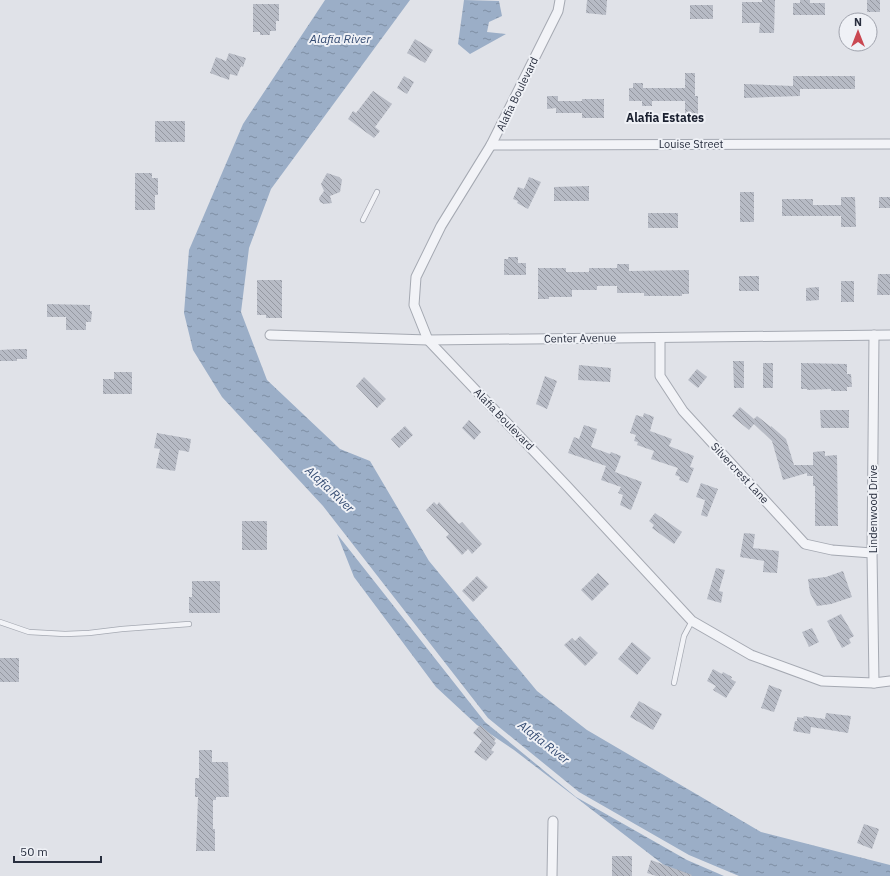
<svg xmlns="http://www.w3.org/2000/svg" width="890" height="876" viewBox="0 0 890 876" font-family="'IBM Plex Sans',sans-serif">
  <defs>
    <pattern id="water-ripples" width="26" height="14" patternUnits="userSpaceOnUse"><rect width="26" height="14" fill="#9baec7"/><path d="M2 4q2-2 4 0t4 0M15 11q2-2 4 0t4 0" fill="none" stroke="#7e8ea3"/></pattern>
    <pattern id="building-back-hatch" width="6" height="6" patternUnits="userSpaceOnUse"><rect width="6" height="6" fill="#b7bbc5"/><path d="M-1 5l2 2M0 0l6 6M5-1l2 2" fill="none" stroke="#9598a1"/></pattern>
  </defs>
  <rect width="100%" height="100%" fill="#e0e2e8"/>
  <g fill="url(#water-ripples)">
    <path d="M325 0H410L271 189 249 248 241 312 267 380 340 449 370 461 429 561 537 691 587 730 761 832 890 865V876H739L689 855 579 792 488 718 323 506 222 397 193 350 184 313 189 250 243 124Z"/>
    <path d="M464 0 499 1 502 16 489 22 487 32 506 34 470 54 458 44Z"/>
    <path d="M337 534 485 722 576 797 687 860 724 876H681L673 872 514 750 477 725 436 687 360 585 354 577Z"/>
  </g>
  <g fill="url(#building-back-hatch)">
    <path d="M587 0H607L606 15 586 13Z"/>
    <path d="M762 0H775L774 33H759L760 23H742V2H762Z"/>
    <path d="M800 0H810V3H825V15H793V3H800Z"/>
    <rect x="867" y="0" width="13" height="12"/>
    <path d="M253 4H279V21H276V31H270V35H260V32H253Z"/>
    <rect x="690" y="5" width="23" height="14"/>
    <path d="M415 39 433 50 425 63 407 53Z"/>
    <path d="M229 53 246 58 243 67 241 66 237 76 230 74 229 80 210 73 216 57 226 61Z"/>
    <path d="M685 73H695V96H698V115H685V101H652V106H642V101H629V88H633V83H643V88H685Z"/>
    <path d="M404 76 414 82 407 94 397 88Z"/>
    <path d="M793 76H855V89H800V96L744 98V84L793 86Z"/>
    <path d="M373 91 392 104 375 127 380 131 374 138 348 119 353 111 356 113Z"/>
    <path d="M547 96H558V101H582V99H604V118H582V113H556V108L547 109Z"/>
    <rect x="155" y="121" width="30" height="21"/>
    <path d="M135 173H152V178H158V195H155V210H135Z"/>
    <path d="M327 173 339 177 342 180 340 192 330 196 332 203 324 204 320 202 319 198 324 191 321 184Z"/>
    <path d="M529 177 541 182 528 209 517 203 518 201 513 199 518 187 524 189Z"/>
    <path d="M589 186V201H554V187Z"/>
    <rect x="740" y="192" width="14" height="30"/>
    <path d="M841 197H855L856 227H841V216H782V199H813V205H841Z"/>
    <rect x="879" y="197" width="11" height="11"/>
    <rect x="648" y="213" width="30" height="15"/>
    <path d="M508 257H518V263H526V275H504V259H508Z"/>
    <path d="M617 264H629V271L689 270V294H682V296H644V293H617V286H597V290H572V297H549V299H538V268H566V272H589V268H617Z"/>
    <path d="M878 274H890V295H877Z"/>
    <rect x="739" y="276" width="20" height="15"/>
    <path d="M257 280H282V318H266V315H257Z"/>
    <rect x="841" y="281" width="13" height="21"/>
    <path d="M819 287V300L806 301V288Z"/>
    <path d="M47 304 90 305V311H92L91 322H86V330H66V317H47Z"/>
    <path d="M17 349H27V359H17V361H0V350Z"/>
    <path d="M733 361H744V388H734Z"/>
    <rect x="763" y="363" width="10" height="25"/>
    <path d="M801 363 847 364V374H851L852 387H847V391H831V389L807 390V389H801Z"/>
    <path d="M579 365 611 368 610 382 578 380Z"/>
    <path d="M697 369 707 377 698 388 688 380Z"/>
    <path d="M114 372H132V394H103V379H114Z"/>
    <path d="M545 376 557 381 547 409 536 404Z"/>
    <path d="M364 377 386 399 377 408 356 386Z"/>
    <path d="M740 407 754 419 757 416 771 427V426L786 439 794 465H813V452L825 451V456L837 455 838 526H815V486H813V476H807V473L783 480 772 441 754 424 749 430 732 416Z"/>
    <path d="M820 410H849V428H821Z"/>
    <path d="M644 413 654 417 650 431 672 439 669 446 694 456 690 467 694 468 688 483 679 480 680 477 675 475 678 468 651 459 654 451 637 445 638 442 634 441 636 435 630 433 636 415 643 417Z"/>
    <path d="M469 420 481 432 474 440 462 428Z"/>
    <path d="M584 425 597 429 591 447 610 454 611 452 621 456 615 472 642 482 631 510 620 505 623 495 618 493 621 487 601 480 606 466 568 453 574 437 579 439Z"/>
    <path d="M405 426 413 435 399 448 391 439Z"/>
    <path d="M157 433 191 439 189 452 179 450 175 471 156 468 160 449 154 448Z"/>
    <path d="M701 483 718 489 707 517 701 515 705 500 696 497Z"/>
    <path d="M434 502 437 505 439 502 459 524 462 522 482 544 472 554 468 549 462 555 446 537 449 534 426 510Z"/>
    <path d="M655 513 682 532 674 544 652 528 654 525 649 521Z"/>
    <rect x="242" y="521" width="25" height="29"/>
    <path d="M744 533 755 534 753 548 779 551 777 573 763 572 764 561 740 557Z"/>
    <path d="M716 568 725 570 719 591 723 592 721 603 707 599Z"/>
    <path d="M843 571 852 597 831 604 817 606 810 593 808 579 826 577Z"/>
    <path d="M598 573 609 584 592 601 581 590Z"/>
    <path d="M477 576 488 587 473 602 462 591Z"/>
    <path d="M192 581H220V613H189V597H192Z"/>
    <path d="M841 614 854 636 849 639 851 643 842 648 827 621Z"/>
    <path d="M812 628 819 642 809 647 802 632Z"/>
    <path d="M580 636 598 653 585 666 564 645 572 638 575 641Z"/>
    <path d="M632 642 651 658 637 675 618 659Z"/>
    <rect x="0" y="658" width="19" height="24"/>
    <path d="M713 669 722 674 723 672 732 677 731 679 736 682 726 698 713 690 716 686 707 681Z"/>
    <path d="M769 685 782 690 774 712 761 708Z"/>
    <path d="M639 701 662 714 653 730 630 717Z"/>
    <path d="M826 713 851 716 848 733 811 727 810 734 793 731 795 721H797V717L803 718 804 716 825 719Z"/>
    <path d="M480 725 496 739 494 741 496 743 491 750 494 752 486 761 474 752 482 741 473 733Z"/>
    <path d="M199 750H212V762H228L229 797H216V800H213V829H215V851H196L198 797H195V778H199Z"/>
    <path d="M864 824 879 829 872 849 857 843Z"/>
    <rect x="612" y="856" width="20" height="20"/>
    <path d="M651 860 692 875 691 876H656L647 873Z"/>
  </g>
  <g fill="none" stroke-linecap="round" stroke-linejoin="round">
    <g stroke="#a5a9b2" stroke-width="6">
      <g id="service">
        <path d="M363 220 377 192"/>
        <path d="M0 622 29 632 65 634 89 633 122 629 189 624"/>
        <path d="M674 683 684 636 692 621"/>
      </g>
    </g>
    <g stroke="#a5a9b2" stroke-width="11">
      <g id="minor">
        <path d="M560 0 558 11 491 145 441 226 416 277 414 305 428 340 566 485 692 621 751 655 822 681 874 683 890 681"/>
        <path d="M491 145 890 144"/>
        <path d="M270 335 428 340 890 335"/>
        <path d="M660 338V376L683 411 805 544 832 550 872 553"/>
        <path d="M874 683 872 553 874 335"/>
        <path d="M552 876 553 821"/>
      </g>
    </g>
    <use href="#service" stroke="#f2f3f7" stroke-width="4.5"/>
    <use href="#minor" stroke="#f2f3f7" stroke-width="9"/>
  </g>
  <g text-anchor="middle" dominant-baseline="central" stroke-width="4" stroke-linejoin="round" paint-order="stroke">
    <g font-size="11" fill="#292f3f" stroke="#eff1f6">
      <text transform="translate(517 94) rotate(-64)">Alafia Boulevard</text>
      <text x="691" y="144">Louise Street</text>
      <text transform="translate(580 338) rotate(-1)">Center Avenue</text>
      <text transform="translate(504 419) rotate(46)">Alafia Boulevard</text>
      <text transform="translate(740 473) rotate(47)">Silvercrest Lane</text>
      <text transform="translate(873 509) rotate(-90)">Lindenwood Drive</text>
    </g>
    <g font-size="12" font-style="italic" fill="#344b72" stroke="#eff1f6">
      <text x="340" y="38">Alafia River</text>
      <text transform="translate(330 489) rotate(43)">Alafia River</text>
      <text transform="translate(544 742) rotate(38)">Alafia River</text>
    </g>
    <g font-size="12" font-weight="bold" fill="#1b2130" stroke="#eff1f6">
      <text x="665" y="117">Alafia Estates</text>
    </g>
  </g>
  <g transform="translate(858 32)"><circle r="19" fill="#eff1f6" stroke="#a0a3ad"/>
  <path d="M0-3L7 15L0 10L-7 15Z" fill="#ca4852"/>
  <text y="-6" font-size="11" font-weight="bold" text-anchor="middle" fill="#292f3f">N</text>
  </g>
  <path d="M14 856v6h87v-6" fill="none" stroke="#292f3f" stroke-width="2"/>
  <text x="20" y="856" font-size="12" fill="#292f3f" stroke="#eff1f6" stroke-width="3" paint-order="stroke">50 m</text>
</svg>
